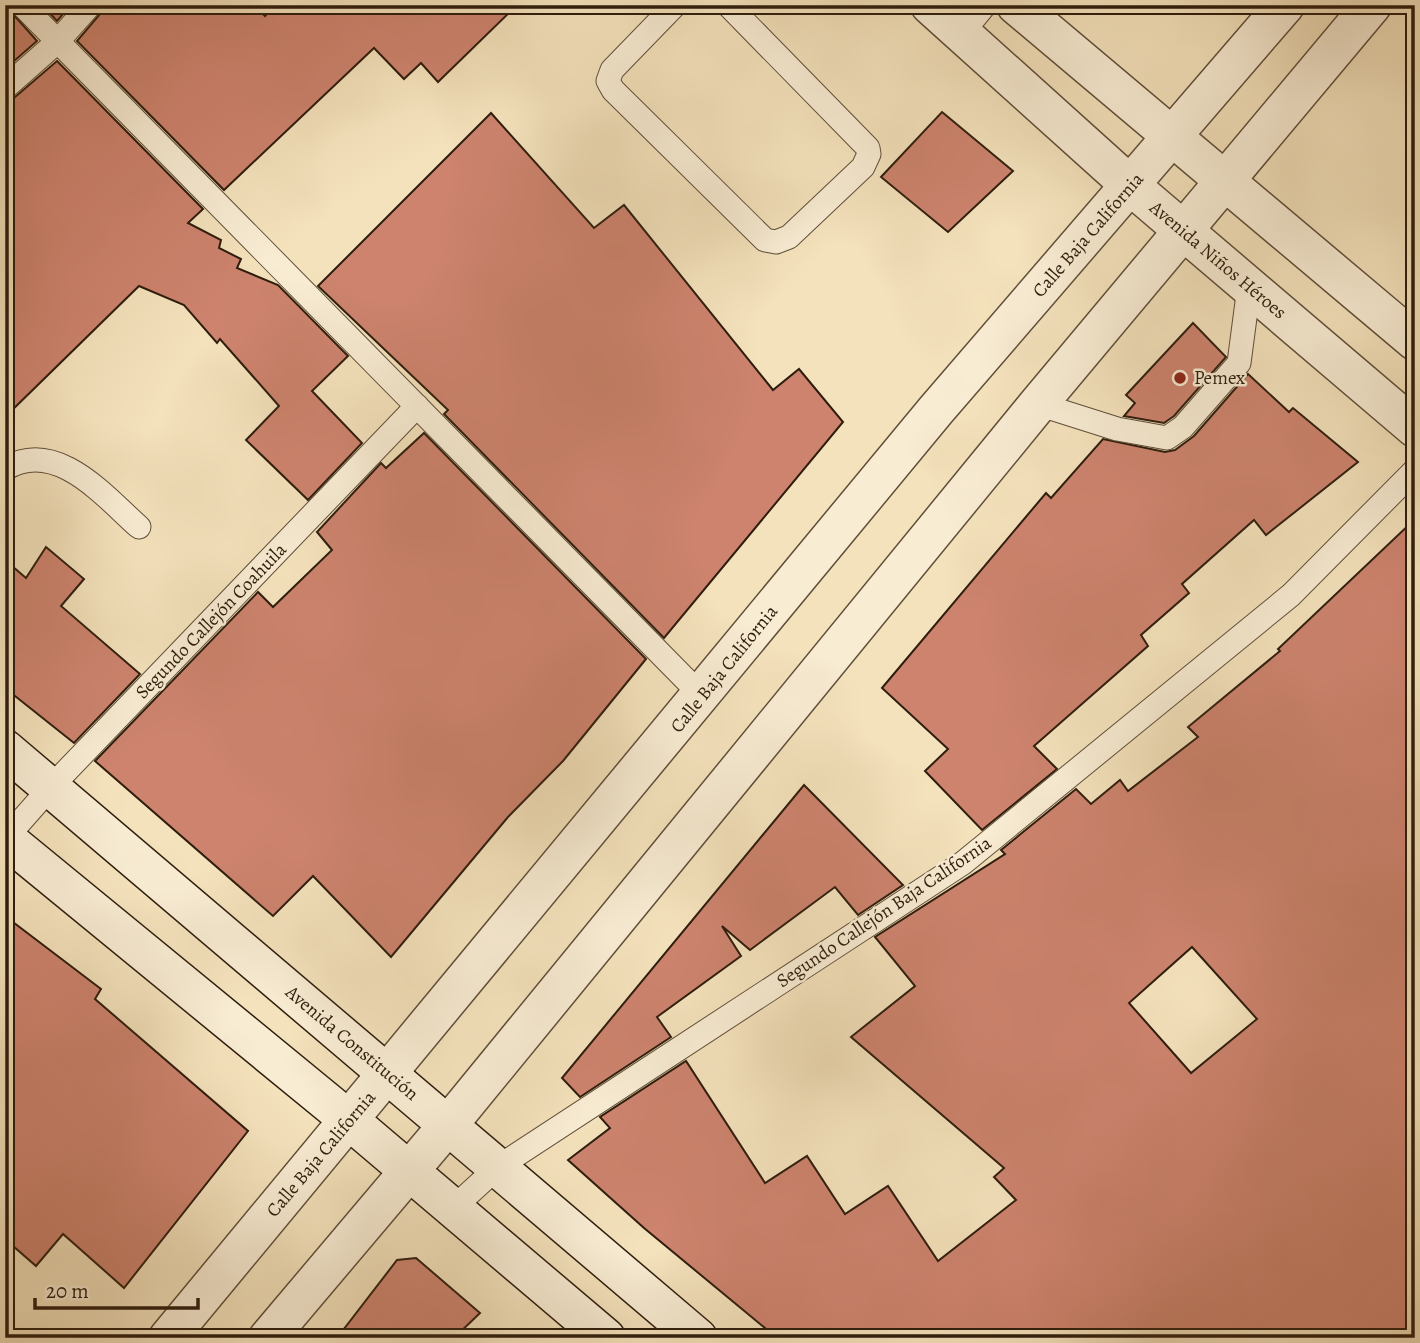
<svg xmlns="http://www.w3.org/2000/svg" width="1420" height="1343" viewBox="0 0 1420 1343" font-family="Alegreya,serif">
  <rect width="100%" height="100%" fill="#f4e2bc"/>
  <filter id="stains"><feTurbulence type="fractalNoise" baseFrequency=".00286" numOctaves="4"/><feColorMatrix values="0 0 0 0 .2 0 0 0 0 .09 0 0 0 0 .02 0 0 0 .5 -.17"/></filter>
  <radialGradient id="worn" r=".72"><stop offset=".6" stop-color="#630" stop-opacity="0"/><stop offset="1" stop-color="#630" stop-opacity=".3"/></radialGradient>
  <g fill="#cd836e" stroke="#2e1d0d" stroke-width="2" fill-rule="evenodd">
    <path d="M5 5 37 41 5 69Z"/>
    <path d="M42 5H71L57 21Z"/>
    <path d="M104 5H253L265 16 275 5H517L438 82 421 63 404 79 374 48 224 190 77 41 100 14Z"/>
    <path d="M57 61 203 209 188 223 221 240 219 248 241 259 237 268 278 285 348 356 312 391 362 443 308 500 246 440 279 406 220 339 217 343 184 305 139 286 5 417V102L14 98Z"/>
    <path d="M942 112 1013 171 948 232 881 177Z"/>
    <path d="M491 113 594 228 624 205 773 390 799 369 843 422 664 638 444 414 448 410 318 286Z"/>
    <path d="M1193 323 1226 357 1174 416 1164 423 1124 416 1135 403 1126 395Z"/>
    <path d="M1248 374 1289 412 1293 408 1358 462 1266 535 1254 520 1182 584 1189 593 1141 635 1148 646 1034 746 1057 769 982 830 925 771 948 749 882 688 1046 493 1051 498 1103 439 1165 452 1175 450 1194 436Z"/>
    <path d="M424 433 646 659 563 761 508 817 391 957 313 876 273 916 95 761 258 592 273 607 332 550 317 532 381 463 386 468Z"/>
    <path d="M1415 519V1338H777L644 1228 568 1160 610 1128 600 1117 686 1061 765 1183 807 1156 845 1214 888 1186 938 1261 1016 1200 994 1177 1004 1168 851 1037 915 986 875 937 1005 854 1001 850 1076 789 1091 804 1120 780 1128 791 1198 737 1188 727 1280 651 1278 649ZM1192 947 1257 1019 1191 1073 1129 1003Z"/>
    <path d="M46 547 84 579 61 606 140 674 74 743 5 688V560L26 578Z"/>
    <path d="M804 785 903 885 858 915 835 887 750 950 722 926 741 956 657 1017 671 1037 580 1097 562 1078Z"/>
    <path d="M5 916 101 989 95 999 248 1131 124 1288 63 1234 36 1266 5 1239Z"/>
    <path d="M416 1258 480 1313 454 1338H337L397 1260Z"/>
  </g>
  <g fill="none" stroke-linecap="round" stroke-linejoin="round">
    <g stroke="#604e39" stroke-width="25">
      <g id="service">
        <path d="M22 5 702 696"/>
        <path d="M675 5 612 70 608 81 613 90 765 240 776 242 789 237 863 167 869 154 868 148 728 5"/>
        <path d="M962 33 985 5"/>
        <path d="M5 88 57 42 90 5"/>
        <path d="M1038 404 1117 429 1167 438 1183 427 1239 363 1249 287"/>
        <path d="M5 469C56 437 105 497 139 527"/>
        <path d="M6 838 50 788 417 406"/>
        <path d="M452 1209 498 1167 963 863 1291 595 1415 470"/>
      </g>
    </g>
    <g stroke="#604e39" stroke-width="41">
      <g id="tertiary">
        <path d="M930 5 1131 186 1415 428"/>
        <path d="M1016 5 1415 341"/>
        <path d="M168 1338 936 410 1285 5"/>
        <path d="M268 1338 448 1125 1038 404 1372 5"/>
      </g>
    </g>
    <g stroke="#2e1d0d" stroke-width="41">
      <g id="secondary">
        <path d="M5 749 698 1338"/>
        <path d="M5 838 349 1120 606 1338"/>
      </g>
    </g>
    <use href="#service" stroke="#f8ecd3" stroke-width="23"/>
    <use href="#tertiary" stroke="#f8ecd3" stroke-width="38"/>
    <use href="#secondary" stroke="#f8ecd3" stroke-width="38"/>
  </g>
  <circle fill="#8f2418" stroke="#f8ecd3" stroke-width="2.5" cx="1180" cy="378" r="7"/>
  <g text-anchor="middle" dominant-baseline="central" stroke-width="5" stroke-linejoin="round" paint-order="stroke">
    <g font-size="19" fill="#2e1d0d" stroke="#f8ecd3">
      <text transform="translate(1088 235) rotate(-49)">Calle Baja California</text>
      <text transform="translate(1218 260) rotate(40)">Avenida Niños Héroes</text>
      <text transform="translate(211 621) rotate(-46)">Segundo Callejón Coahuila</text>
      <text transform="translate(724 669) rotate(-51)">Calle Baja California</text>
      <text transform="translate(884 912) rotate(-34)">Segundo Callejón Baja California</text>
      <text transform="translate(352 1043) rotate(40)">Avenida Constitución</text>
      <text transform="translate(321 1154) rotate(-50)">Calle Baja California</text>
    </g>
    <g font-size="19" fill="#2e1d0d" stroke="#f8ecd3" text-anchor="start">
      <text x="1194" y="378">Pemex</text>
    </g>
  </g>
  <rect width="1420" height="1343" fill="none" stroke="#f4e2bc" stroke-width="28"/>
  <rect x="7" y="7" width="1406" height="1329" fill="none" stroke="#2e1d0d" stroke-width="3.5"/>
  <rect x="14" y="14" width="1392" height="1315" fill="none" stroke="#2e1d0d" stroke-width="2"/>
  <path d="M35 1298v10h163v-10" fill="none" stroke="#2e1d0d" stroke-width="3.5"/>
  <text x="46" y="1298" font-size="21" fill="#2e1d0d" stroke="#f8ecd3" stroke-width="5" paint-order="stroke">20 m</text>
  <rect width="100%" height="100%" filter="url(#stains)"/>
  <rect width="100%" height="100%" fill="url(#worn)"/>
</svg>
